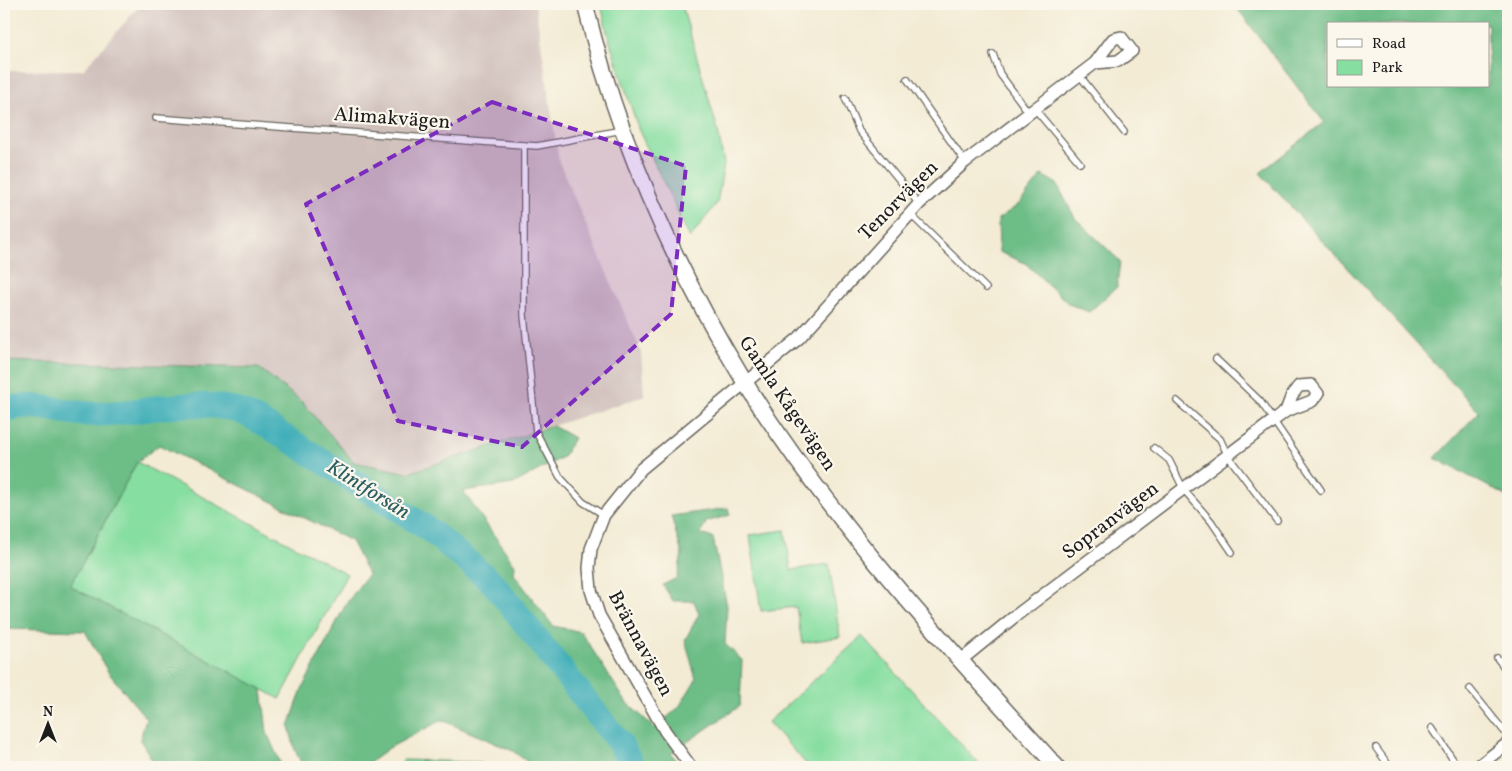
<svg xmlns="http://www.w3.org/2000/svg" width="1512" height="771" viewBox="0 0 1512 771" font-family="Vollkorn,serif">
  <rect width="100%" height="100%" fill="#fbf7ec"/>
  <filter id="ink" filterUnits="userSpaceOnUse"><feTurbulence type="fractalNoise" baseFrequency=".02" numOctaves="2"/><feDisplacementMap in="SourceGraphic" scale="10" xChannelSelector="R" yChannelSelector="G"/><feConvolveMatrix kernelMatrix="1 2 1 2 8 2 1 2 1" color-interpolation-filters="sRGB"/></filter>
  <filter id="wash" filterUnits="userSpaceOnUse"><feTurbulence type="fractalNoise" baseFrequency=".0096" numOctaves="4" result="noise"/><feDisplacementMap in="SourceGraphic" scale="20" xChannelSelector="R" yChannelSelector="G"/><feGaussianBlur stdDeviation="1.12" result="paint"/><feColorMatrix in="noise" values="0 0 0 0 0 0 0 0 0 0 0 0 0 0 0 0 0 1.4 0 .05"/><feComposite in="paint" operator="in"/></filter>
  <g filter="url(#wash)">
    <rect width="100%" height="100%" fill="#f3ebd4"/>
    <path fill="#d0c0bc" d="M141 4H535L559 162 641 352 644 396 408 473 354 462 302 402 259 368 4 361V71L83 70Z"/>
    <g fill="#87dea1" stroke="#527d5e">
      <path d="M601 4H685L683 9 718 131 724 164 717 203 690 238 639 131 608 36Z"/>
      <path d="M137 462 347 574 280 699 70 586Z"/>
      <path d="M785 530 791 570 829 564 840 637 802 643 796 607 761 611 750 535Z"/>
      <path d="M862 636 982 767H809L768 722Z"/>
      <path d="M403 760 478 762 490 767H401Z"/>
    </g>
    <g fill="#6dbd87" stroke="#446c52" fill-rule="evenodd">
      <path d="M1234 4H1508V497L1435 458 1479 412 1260 173 1324 122ZM1328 24H1488V86H1328Z"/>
      <path d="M1042 175 1057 184 1075 218 1120 261 1117 287 1089 312 1069 304 1025 263 999 252 998 219 1018 205Z"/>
      <path d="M4 361 259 368 302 402 354 462 408 473 553 426 574 438 563 457 513 484 463 491 515 565 514 574 553 626 581 632 626 702 655 728 679 707 696 679 685 640 699 614 694 601H673L663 585 677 578 682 554 671 516 728 508 730 515 706 522 701 534 713 538 727 606 725 644 742 660 740 706 671 753 680 767H534L513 751 442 720 389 748 364 767H303L295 750 289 726 302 689 346 604 368 574 351 541 159 445 137 462 70 586 262 689 267 733 282 767H160L153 761 140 740 146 718 108 672 85 631 4 629Z"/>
    </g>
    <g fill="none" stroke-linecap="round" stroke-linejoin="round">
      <path stroke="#3dadb8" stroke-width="25" d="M4 411C28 399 60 413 87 414 135 416 187 396 235 410 245 412 254 419 263 423L427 528 492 582 621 745 633 767"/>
    </g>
  </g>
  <g filter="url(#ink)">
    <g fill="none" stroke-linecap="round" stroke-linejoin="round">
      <g stroke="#67645c" stroke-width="8">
        <g id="service">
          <path d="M993 54 1000 74 1029 113"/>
          <path d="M1080 76 1124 132"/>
          <path d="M907 79 965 162"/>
          <path d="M845 98 859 131 919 204"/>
          <path d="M1034 108 1080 163"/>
          <path d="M156 118 537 146 622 130"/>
          <path d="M524 145V315L536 432 560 477 583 502 604 515"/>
          <path d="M909 213 986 288"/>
          <path d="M1216 359 1260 401 1321 490"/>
          <path d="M1177 401 1220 439 1228 456 1277 521"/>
          <path d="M1154 448 1169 460 1184 490 1211 521 1232 552"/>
          <path d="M1497 658 1508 672"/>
          <path d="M1470 689 1508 736"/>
          <path d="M1432 728 1458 767"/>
          <path d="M1376 748 1390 767"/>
        </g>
      </g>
      <g stroke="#67645c" stroke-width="14">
        <g id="minor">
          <path d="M960 661 1014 617 1286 411 1312 401 1318 394 1311 385 1299 386 1292 395 1286 411"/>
          <path d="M691 767 665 731 599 615 591 590 589 568 591 549 604 515 641 469 799 338 919 204 965 162 1095 63 1118 61 1132 51 1121 37 1113 39 1095 63"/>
          <path d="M1477 767 1508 743"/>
        </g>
      </g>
      <g stroke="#67645c" stroke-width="18">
        <path id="tertiary" d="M585 4C617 137 673 264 744 381 829 519 948 648 1057 767"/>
      </g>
      <use href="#service" stroke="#fff" stroke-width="5.5"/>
      <use href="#minor" stroke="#fff" stroke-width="11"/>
      <use href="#tertiary" stroke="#fff" stroke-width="15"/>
    </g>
  </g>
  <path fill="#7b2cbf" fill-opacity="0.2" stroke="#7b2cbf" stroke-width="4" stroke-dasharray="10 6" stroke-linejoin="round" d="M492 102 686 166 671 314 522 447 398 421 306 204Z"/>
  <g text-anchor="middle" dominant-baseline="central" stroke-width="4.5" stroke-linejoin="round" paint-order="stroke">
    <g font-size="20" fill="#1c1c1c" stroke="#fbf7ec">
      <text transform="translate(392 119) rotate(4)">Alimakvägen</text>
      <text transform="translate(899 201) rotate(-45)">Tenorvägen</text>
      <text transform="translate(787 404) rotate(56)">Gamla Kågevägen</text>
      <text transform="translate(1111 521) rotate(-37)">Sopranvägen</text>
      <text transform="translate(640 644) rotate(62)">Brännavägen</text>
    </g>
    <g font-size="21" font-style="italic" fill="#2b5d62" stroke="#fbf7ec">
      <text transform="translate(368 490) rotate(32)">Klintforsån</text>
    </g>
  </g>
  <rect width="1512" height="771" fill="none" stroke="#fbf7ec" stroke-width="20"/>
  <rect x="1327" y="22" width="162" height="65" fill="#fbf7ec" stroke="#a29f99"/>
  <rect x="1337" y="39" width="25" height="8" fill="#ffffff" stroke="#a29f99"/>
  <text x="1372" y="48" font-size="15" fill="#1c1c1c">Road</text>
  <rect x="1337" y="60" width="25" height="15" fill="#87dea1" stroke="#a29f99"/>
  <text x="1372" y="72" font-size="15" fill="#1c1c1c">Park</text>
  <g transform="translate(48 724)" stroke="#fbf7ec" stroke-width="4" paint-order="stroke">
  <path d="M0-4L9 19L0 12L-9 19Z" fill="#1c1c1c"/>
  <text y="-8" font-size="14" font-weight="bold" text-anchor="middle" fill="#1c1c1c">N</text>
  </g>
</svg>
